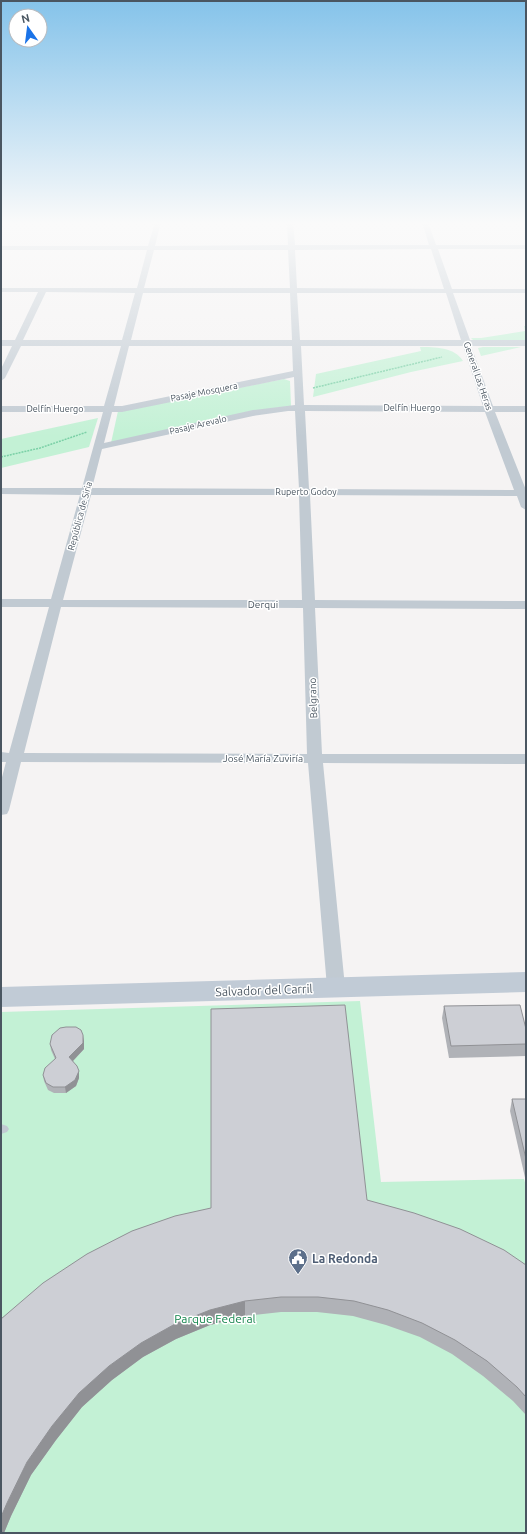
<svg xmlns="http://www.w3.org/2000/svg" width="527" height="1534" viewBox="0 0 527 1534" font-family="Ubuntu,sans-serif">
  <rect width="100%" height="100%" fill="#f5f3f3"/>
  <g fill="#c3f1d5">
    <path d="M524 326H526V341L473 340 471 338H481L525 331Z"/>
    <path d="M420 347C434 347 455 347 463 361L411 372 313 397 316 374 421 351Z"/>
    <path d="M483 347H521L481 356 478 348Z"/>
    <path d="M284 379 290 381 291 406 251 411 111 443 118 411Z"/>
    <path d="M98 418 89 447 1 468V439Z"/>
    <path d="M360 1001 381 1182 524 1179 526 1186V1533H1V1012Z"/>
  </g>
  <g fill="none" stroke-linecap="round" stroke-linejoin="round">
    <g stroke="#7ad0a6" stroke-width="1.5" stroke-dasharray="2 1" stroke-linecap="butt">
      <path d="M313 388 442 357"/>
      <path d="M1 457 40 448 87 432"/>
    </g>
    <path fill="#c1cad2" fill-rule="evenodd" d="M1 1124 7 1126 9 1129 7 1132 1 1134Z"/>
    <path fill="#c1cad2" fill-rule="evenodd" d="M155 222H161L155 246 288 245 287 222H293L295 245H429L422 222H428L436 245H526V249H438L452 289H526V293H453L470 340H526V346H471L493 406H526V412H495L526 490V510L521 507 517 496 310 495 315 600 526 601V609L315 608 322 754H526V764L323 763 345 987 343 992 336 994 329 992 327 987 308 763 21 762 9 810 7 814 1 815V781L6 762H1V752L9 753 49 607H1V599H51L80 495 1 494V488H82L103 412H1V406H104L121 346H21L5 378 1 381V369L12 346H1V340H15L38 292H1V288H137L147 250H1V246H148ZM431 249 444 289 297 288 295 250ZM154 250H288L290 288H144ZM46 292 135 293 122 340H23ZM143 293H290L292 340H131ZM297 293H446L461 340H300ZM129 346H292L293 371 122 406H114ZM301 346H463L483 406 304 405ZM294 377 295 405 253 410 104 443 112 412H122ZM288 411H295L299 489 92 488 102 449 253 416ZM305 411 485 412 514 490 309 489ZM91 495H299L302 600H63ZM61 607 303 608 307 754 24 753Z"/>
    <path fill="#c1cbd6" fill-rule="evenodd" d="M526 972V992L1 1007V987Z"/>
  </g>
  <g fill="#b0b2b7">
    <path d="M444 1006 526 1029V1056L449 1058 442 1018Z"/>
    <path d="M84 1041V1049L73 1061 79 1078 76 1086 66 1093H54L48 1090 44 1081 43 1075 55 1059 51 1050 50 1044Z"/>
    <path d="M512 1099H526V1182L510 1111Z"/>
    <path d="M367 1200 526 1265V1415L513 1401 483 1376 452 1354 420 1337 386 1325 353 1316 317 1312H281L245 1316 210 1325 176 1339 143 1357 112 1380 82 1407 56 1440 31 1475 11 1516 4 1533H1V1319Z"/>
  </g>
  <g fill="#909195">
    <path d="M83 1035 84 1041V1049L70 1064 69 1057Z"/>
    <path d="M79 1071V1078L76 1086 66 1093 65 1087Z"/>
    <path d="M245 1301V1316L210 1325 176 1339 143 1357 112 1380 82 1407 56 1440 31 1475 11 1516 4 1533H1V1517L7 1503 27 1462 52 1426 79 1393 109 1366 141 1343 175 1324 210 1310Z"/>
  </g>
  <g fill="#cdcfd5" stroke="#909195">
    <path d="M345 1005 367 1200 414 1213 460 1229 504 1250 526 1265V1397L517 1387 487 1361 455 1340 422 1323 388 1310 354 1301 318 1297H281L245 1301 210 1310 175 1324 141 1343 109 1366 79 1393 52 1426 27 1462 7 1503 1 1517V1319L43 1283 87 1254 132 1231 175 1216 211 1208V1009Z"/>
    <path d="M520 1005 526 1029V1044L451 1046 444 1006Z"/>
    <path d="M66 1027H76L81 1030 83 1035V1043L69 1057 77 1066 79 1071 75 1080 65 1087H53L46 1083 43 1075 45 1068 56 1058 50 1044 52 1035 60 1028Z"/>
    <path d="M512 1099H526V1159Z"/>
  </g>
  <linearGradient id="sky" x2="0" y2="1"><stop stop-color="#85c3ea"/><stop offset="0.51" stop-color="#fafafa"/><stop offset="1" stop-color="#fafafa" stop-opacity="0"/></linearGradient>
  <rect width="527" height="437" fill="url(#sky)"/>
  <defs>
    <g id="civic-pin" transform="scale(1)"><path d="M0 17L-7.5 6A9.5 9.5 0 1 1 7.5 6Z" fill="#5c6f8a" stroke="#fff"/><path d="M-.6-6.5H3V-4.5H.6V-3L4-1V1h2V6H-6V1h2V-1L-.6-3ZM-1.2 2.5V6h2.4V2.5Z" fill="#fff"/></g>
  </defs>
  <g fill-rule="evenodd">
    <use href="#civic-pin" x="298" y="1258"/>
  </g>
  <g text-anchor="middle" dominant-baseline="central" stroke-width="3" stroke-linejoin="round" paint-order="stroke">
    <g font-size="9" fill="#4a5661" stroke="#fff">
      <text transform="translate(478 376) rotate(71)">General Las Heras</text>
      <text transform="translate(204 392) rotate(-11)">Pasaje Mosquera</text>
      <text x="412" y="408">Delfín Huergo</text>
      <text x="55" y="409">Delfín Huergo</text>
      <text transform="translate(198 425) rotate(-13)">Pasaje Arevalo</text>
      <text x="306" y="492">Ruperto Godoy</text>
      <text transform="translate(80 516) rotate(-75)">República de Siria</text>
    </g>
    <g font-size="10" fill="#4a5661" stroke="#fff">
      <text x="263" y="604">Derqui</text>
      <text transform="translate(313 698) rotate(-92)">Belgrano</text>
      <text x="263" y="758">José María Zuviría</text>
    </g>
    <g font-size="12" fill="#4a5661" stroke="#fff">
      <text transform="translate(264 990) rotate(-2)">Salvador del Carril</text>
    </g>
    <g font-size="12" font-weight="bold" fill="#4e5e75" stroke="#fff" text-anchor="start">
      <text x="312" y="1258">La Redonda</text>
    </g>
    <g font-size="12" fill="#17864f" stroke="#fff">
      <text x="215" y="1318">Parque Federal</text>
    </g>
  </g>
  <rect width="527" height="1534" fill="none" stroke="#4a5661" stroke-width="4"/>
  <g transform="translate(28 28) rotate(346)"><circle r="19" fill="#ffffff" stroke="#b7bbc0"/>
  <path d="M0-3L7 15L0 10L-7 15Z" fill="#1a73e8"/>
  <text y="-6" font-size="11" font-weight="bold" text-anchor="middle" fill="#4a5661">N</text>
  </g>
</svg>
